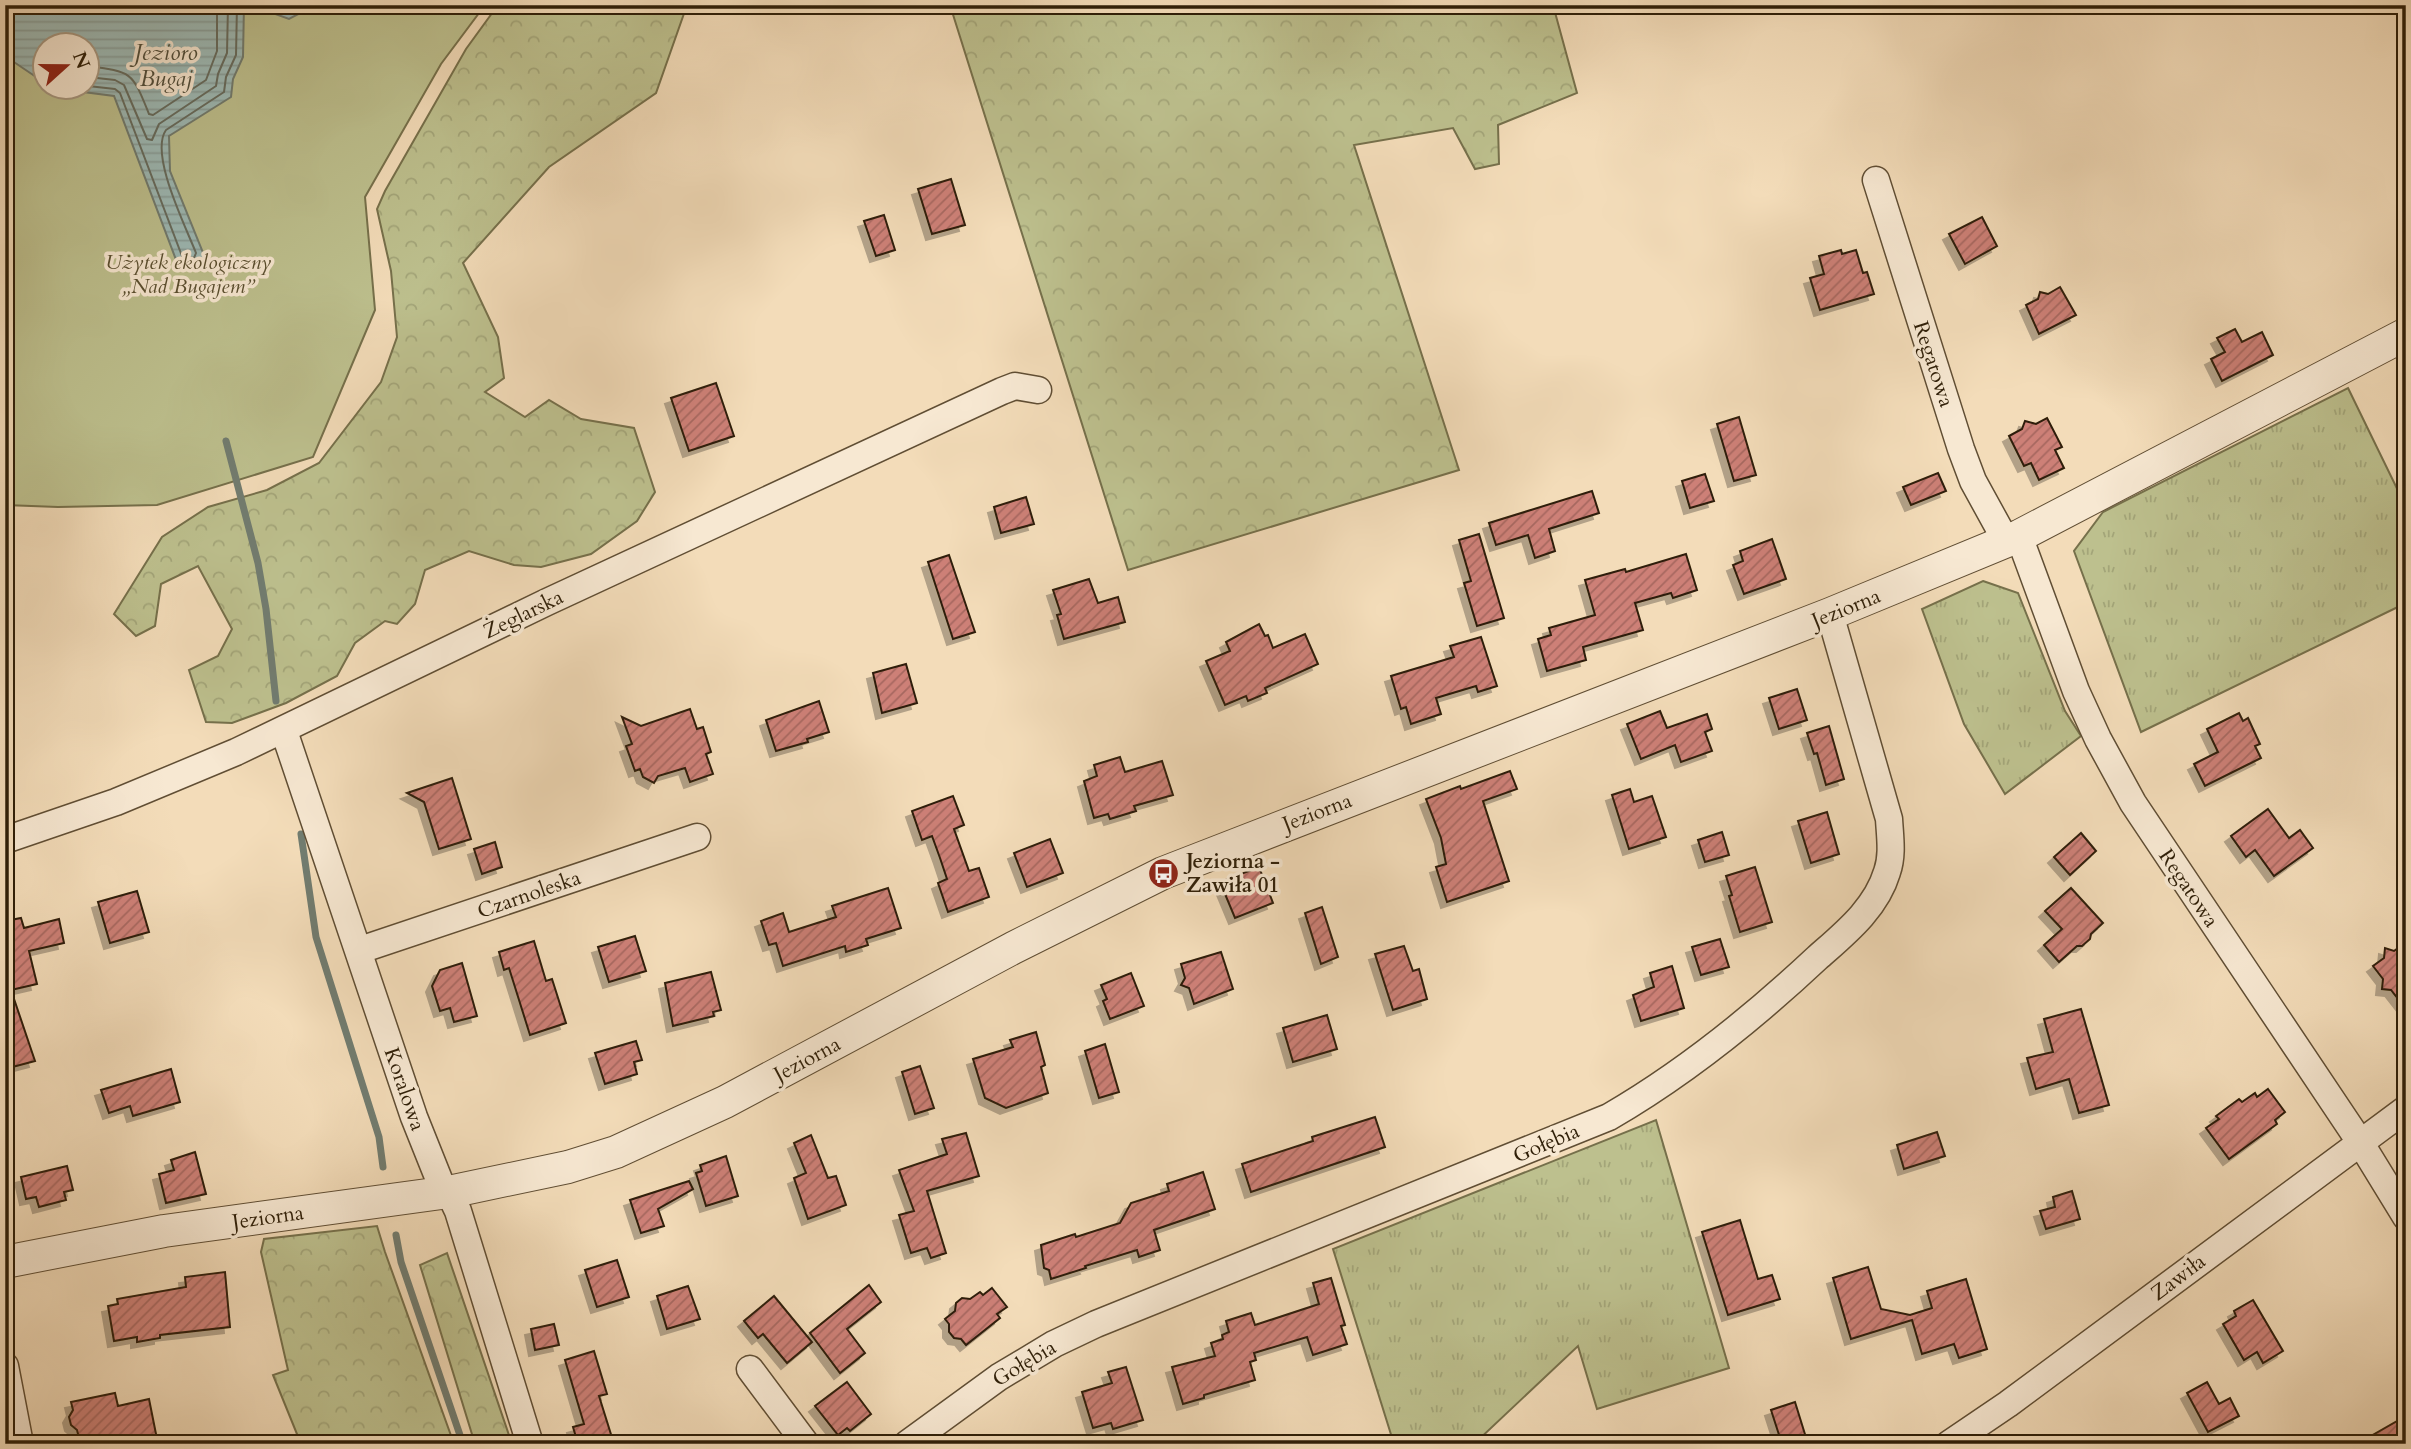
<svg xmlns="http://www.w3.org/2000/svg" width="2411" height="1449" viewBox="0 0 2411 1449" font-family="Cardo,serif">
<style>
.grass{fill:url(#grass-tufts);stroke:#76704b;stroke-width:2}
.forest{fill:url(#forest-crowns);stroke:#76704b;stroke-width:2}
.green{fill:#bdc08e;stroke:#76704b;stroke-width:2;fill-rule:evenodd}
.water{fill:url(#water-rules);stroke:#717c70;stroke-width:2}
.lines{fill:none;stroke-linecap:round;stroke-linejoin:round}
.shore{stroke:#666c5f;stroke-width:2}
.stream{stroke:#717c70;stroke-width:7}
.building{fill:url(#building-hatch);stroke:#2f1f08;stroke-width:2;filter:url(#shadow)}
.minor-casing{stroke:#604e34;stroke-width:29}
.tertiary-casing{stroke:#604e34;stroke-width:34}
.minor{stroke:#f7e8d2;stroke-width:26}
.tertiary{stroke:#f7e8d2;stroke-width:32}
.labels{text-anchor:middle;stroke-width:7;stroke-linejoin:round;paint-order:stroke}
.park-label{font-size:21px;font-style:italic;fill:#5a4f30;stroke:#f7e8d2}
.street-label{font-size:21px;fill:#2f1f08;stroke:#f7e8d2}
.poi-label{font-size:21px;font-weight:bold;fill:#2f1f08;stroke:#f7e8d2;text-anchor:start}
.water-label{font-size:23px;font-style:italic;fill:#504e3c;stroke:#f7e8d2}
</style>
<defs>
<pattern id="grass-tufts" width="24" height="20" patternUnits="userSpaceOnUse" patternTransform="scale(1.75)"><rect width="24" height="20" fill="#bdc08e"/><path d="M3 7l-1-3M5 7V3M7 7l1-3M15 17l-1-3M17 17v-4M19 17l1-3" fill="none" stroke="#a3a579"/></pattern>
<pattern id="forest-crowns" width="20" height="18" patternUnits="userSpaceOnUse" patternTransform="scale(1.75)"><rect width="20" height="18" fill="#bdc08e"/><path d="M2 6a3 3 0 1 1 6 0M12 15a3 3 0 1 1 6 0" fill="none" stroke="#a3a579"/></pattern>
<pattern id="water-rules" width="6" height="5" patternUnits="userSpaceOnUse" patternTransform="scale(1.75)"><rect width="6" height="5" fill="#9dbab6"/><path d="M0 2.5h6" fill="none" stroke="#889f9b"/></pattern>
<pattern id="building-hatch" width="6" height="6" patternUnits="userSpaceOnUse" patternTransform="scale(1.75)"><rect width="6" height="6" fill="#cd8077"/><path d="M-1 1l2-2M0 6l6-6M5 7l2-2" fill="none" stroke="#a76860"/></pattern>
<filter id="shadow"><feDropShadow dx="-6" dy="6" stdDeviation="0" flood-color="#0004"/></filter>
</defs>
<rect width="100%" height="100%" fill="#f3dcb9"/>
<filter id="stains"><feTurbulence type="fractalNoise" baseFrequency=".00286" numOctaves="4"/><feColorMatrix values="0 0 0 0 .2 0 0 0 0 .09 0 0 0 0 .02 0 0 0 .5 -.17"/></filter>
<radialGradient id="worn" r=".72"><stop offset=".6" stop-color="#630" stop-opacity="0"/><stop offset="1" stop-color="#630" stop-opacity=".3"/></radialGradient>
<g class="grass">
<polygon points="2348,388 2406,507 2406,603 2141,732 2074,551 2103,512"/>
<polygon points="1983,581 2018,593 2065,711 2081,736 2005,794 1964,724 1922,609"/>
<polygon points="1656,1120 1729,1368 1597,1409 1578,1346 1474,1444 1394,1444 1333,1249"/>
</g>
<g class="forest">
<polygon points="498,5 687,5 656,93 549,167 463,263 498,337 504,378 485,392 525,417 549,400 581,419 634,428 655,492 637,521 591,554 541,567 514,565 469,551 425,570 415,604 397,624 385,621 355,643 337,676 286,703 232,723 206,722 189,670 218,656 232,629 198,566 161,584 155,626 136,636 114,614 162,537 208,507 267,490 319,463 381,382 397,337 391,271 377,209 385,191 466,49"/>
<polygon points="950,5 1553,5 1577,93 1498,125 1499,164 1475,169 1453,128 1354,145 1459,470 1128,570"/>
<polygon points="377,1226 385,1252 454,1444 301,1444 273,1375 288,1370 261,1252 264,1239"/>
<polygon points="447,1253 512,1444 475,1444 420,1265"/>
</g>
<path class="green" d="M5,5h480l-44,59 -76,133 10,113 -62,147 -156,48 -99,2 -53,-2zM46,46h42v42h-42z"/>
<g class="water">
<polygon points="5,5 244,5 243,57 233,79 231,97 169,136 170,171 208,265 178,265 114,96 52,88 88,88 88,46 46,46 45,83 5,56"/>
<polygon points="262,5 307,5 308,9 289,19 264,10"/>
</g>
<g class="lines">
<g class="shore">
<path d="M88,66c45,6 44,6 61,48l4,1 53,-35 11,-29v-46"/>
<polyline points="88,77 115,80 124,85 147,139 152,140 159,124 216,86 218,74 227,53 228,5"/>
<path d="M88,86l27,3 5,4 62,163 12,2 2,-5c-10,-26 -47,-99 -30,-123l58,-38 2,-15 10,-22 1,-50"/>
</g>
<g class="stream">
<polyline points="226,441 258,563 266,609 276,701"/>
<polyline points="301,834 316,937 379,1137 383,1167"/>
<polyline points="396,1235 401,1262 463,1444"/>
</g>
</g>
<g class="building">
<polygon points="951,179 965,225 932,234 918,189"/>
<polygon points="884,215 895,250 876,256 864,221"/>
<polygon points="1982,217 1997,246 1965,264 1949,234"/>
<polygon points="1841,250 1842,254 1856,250 1863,273 1867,272 1874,294 1820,310 1810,278 1824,274 1819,256"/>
<polygon points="2060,287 2076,315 2039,334 2026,305 2038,299 2040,292 2048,294"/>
<polygon points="2235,329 2242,342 2262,332 2273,355 2222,381 2211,359 2225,352 2217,338"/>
<polygon points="716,383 734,436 689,451 671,398"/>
<polygon points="1739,417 1756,475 1734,481 1717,424"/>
<polygon points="2047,418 2062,447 2055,450 2064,468 2039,480 2031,463 2024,466 2009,436 2022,429 2025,421 2036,424"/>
<polygon points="1938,473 1946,491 1911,505 1903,487"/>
<polygon points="1705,474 1714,501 1690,508 1682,481"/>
<polygon points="1592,491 1599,513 1549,529 1555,551 1535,558 1528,535 1496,545 1489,523"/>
<polygon points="1026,497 1034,524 1001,533 994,507"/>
<polygon points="1479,534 1504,618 1477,626 1464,583 1471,581 1459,540"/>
<polygon points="1772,539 1786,579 1744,594 1733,565 1743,561 1740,551"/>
<polygon points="1686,554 1697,590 1673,598 1671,593 1635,603 1643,630 1583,647 1586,660 1547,671 1538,639 1551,635 1549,628 1595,615 1585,580 1625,569 1626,572"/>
<polygon points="949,555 975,632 953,639 928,562"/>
<polygon points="1089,579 1098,603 1118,597 1125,622 1064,639 1057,615 1061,614 1053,590"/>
<polygon points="1259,624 1265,636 1268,635 1273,648 1305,634 1318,664 1265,688 1267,693 1248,701 1246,696 1225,705 1206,661 1230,651 1226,642"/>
<polygon points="1481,637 1497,686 1478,692 1476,686 1436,698 1441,714 1411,724 1406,707 1401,709 1391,676 1454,657 1450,646"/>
<polygon points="906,664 917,703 882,713 873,673"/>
<polygon points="1797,689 1807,720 1779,729 1769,698"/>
<polygon points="819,701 829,732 807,739 808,742 776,751 766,720"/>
<polygon points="690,709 697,729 703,727 711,752 706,754 713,774 690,782 685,768 658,776 654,783 643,777 640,769 635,771 626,746 632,744 622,717 641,726"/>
<polygon points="1660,711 1667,728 1707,714 1712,729 1705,732 1712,751 1681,762 1675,745 1641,759 1627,724"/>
<polygon points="2239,713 2243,721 2248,718 2260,744 2255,746 2261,758 2205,786 2194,764 2218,752 2207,729"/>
<polygon points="1829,726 1844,779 1826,785 1817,753 1814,754 1807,733"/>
<polygon points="1120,757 1125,772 1162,761 1173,795 1134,806 1136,811 1110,819 1108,814 1094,818 1084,781 1097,776 1094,765"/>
<polygon points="1510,771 1517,789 1483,801 1509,881 1447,902 1436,867 1446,864 1441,838 1426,799 1460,786 1461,789"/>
<polygon points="452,778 471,839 439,849 424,802 407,793"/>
<polygon points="1630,789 1634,802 1652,796 1666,837 1629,849 1612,795"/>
<polygon points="953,796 964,825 954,829 969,871 979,868 989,897 948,912 938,883 947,879 940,858 932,836 922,840 912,811"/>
<polygon points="2268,809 2289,838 2300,830 2313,848 2274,876 2255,850 2246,857 2231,836"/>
<polygon points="1827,812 1839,854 1811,863 1798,821"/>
<polygon points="1722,832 1729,855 1705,862 1698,840"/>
<polygon points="2081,833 2096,851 2070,875 2054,857"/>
<polygon points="1050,839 1063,873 1027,887 1014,853"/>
<polygon points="495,842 502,867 482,874 474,849"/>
<polygon points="1259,867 1273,903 1235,918 1220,882"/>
<polygon points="1755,867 1772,922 1740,932 1729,896 1732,895 1726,876"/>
<polygon points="888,888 901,928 866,939 868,945 846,952 845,946 783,966 776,943 769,945 761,921 783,913 789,932 836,917 832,906"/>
<polygon points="2071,888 2103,923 2091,934 2090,939 2082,946 2077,946 2059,962 2044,945 2062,929 2045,911"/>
<polygon points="137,891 149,932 110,943 98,902"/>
<polygon points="1322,907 1338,957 1321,964 1305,913"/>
<polygon points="21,918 24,928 59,919 64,943 29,951 37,984 11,990 35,1061 5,1069 5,921"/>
<polygon points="635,936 646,971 609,982 598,947"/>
<polygon points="1720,939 1729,967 1701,975 1692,947"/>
<polygon points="534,941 546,981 552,979 566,1023 530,1035 509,968 504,970 499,952"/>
<polygon points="2406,942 2406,1009 2391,990 2382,989 2383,979 2373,966 2384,958 2385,948 2394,951"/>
<polygon points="1404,946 1413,971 1419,969 1427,999 1393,1010 1375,954"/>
<polygon points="1221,952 1233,989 1194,1004 1189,988 1181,985 1185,978 1181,964"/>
<polygon points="462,963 477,1016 454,1022 450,1008 440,1011 432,986 440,970"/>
<polygon points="1672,966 1684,1008 1641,1021 1633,995 1654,987 1650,973"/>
<polygon points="711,972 721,1010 713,1012 714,1016 673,1026 665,983"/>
<polygon points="1131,973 1144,1006 1110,1019 1103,1001 1107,999 1101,985"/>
<polygon points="2081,1009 2109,1105 2079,1113 2069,1079 2036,1089 2027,1058 2053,1052 2044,1019"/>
<polygon points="1327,1015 1337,1049 1293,1062 1283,1028"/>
<polygon points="1036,1032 1045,1065 1041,1067 1048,1093 1006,1108 985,1098 973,1059 1013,1047 1010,1040"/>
<polygon points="636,1041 642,1060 634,1062 637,1074 605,1084 595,1053"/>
<polygon points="1105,1044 1119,1092 1099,1098 1085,1051"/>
<polygon points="920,1066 934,1108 915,1114 902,1072"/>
<polygon points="171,1069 180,1102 133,1116 130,1106 109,1113 101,1090"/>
<polygon points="2268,1089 2285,1112 2275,1120 2277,1124 2229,1159 2206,1128 2219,1119 2216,1116 2239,1099 2242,1102 2255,1093 2257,1097"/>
<polygon points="1375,1117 1385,1147 1251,1192 1242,1164 1313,1141 1312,1137"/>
<polygon points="1937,1132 1945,1156 1904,1169 1897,1145"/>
<polygon points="966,1133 979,1176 927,1191 946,1253 931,1258 927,1248 911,1253 899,1215 914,1211 899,1170 947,1154 942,1139"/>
<polygon points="811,1135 828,1178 836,1176 846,1205 808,1219 794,1178 806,1173 794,1143"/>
<polygon points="195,1152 206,1194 166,1203 159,1174 174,1170 171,1160"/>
<polygon points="726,1156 738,1196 706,1206 696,1173 702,1171 700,1165"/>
<polygon points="67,1166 73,1190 64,1192 66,1200 39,1207 36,1197 26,1199 21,1177"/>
<polygon points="1203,1172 1215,1209 1154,1230 1160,1250 1139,1257 1137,1250 1085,1266 1086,1268 1051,1279 1049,1270 1044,1268 1041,1245 1075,1234 1076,1237 1120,1223 1131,1203 1169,1191 1167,1184"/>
<polygon points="689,1181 693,1189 658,1209 664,1226 641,1233 630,1200"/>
<polygon points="2072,1191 2080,1219 2046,1229 2040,1211 2055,1207 2053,1197"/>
<polygon points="1740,1220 1758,1279 1772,1275 1780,1299 1728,1315 1702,1232"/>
<polygon points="617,1260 629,1297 597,1307 585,1270"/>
<polygon points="1868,1267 1881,1309 1910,1315 1932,1308 1927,1291 1966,1279 1987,1349 1959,1358 1954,1344 1922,1354 1912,1320 1851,1339 1833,1278"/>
<polygon points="225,1272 230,1327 160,1335 160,1338 137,1342 137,1337 114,1341 108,1306 118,1304 117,1299 186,1287 185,1277"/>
<polygon points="1331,1278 1345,1325 1341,1326 1347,1344 1313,1355 1307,1337 1254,1353 1256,1360 1250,1362 1255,1380 1204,1395 1204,1398 1183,1404 1172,1367 1215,1356 1211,1343 1223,1339 1222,1335 1229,1332 1226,1321 1251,1313 1255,1325 1319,1304 1313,1283"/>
<polygon points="869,1285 881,1302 847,1329 865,1353 840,1373 810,1333"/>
<polygon points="688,1286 700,1319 667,1329 657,1296"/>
<polygon points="992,1288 1007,1307 997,1314 1000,1318 966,1345 961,1339 954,1338 949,1332 949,1324 945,1319 955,1311 956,1303 962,1298 970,1299 980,1292 983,1295"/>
<polygon points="774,1296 812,1342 787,1363 763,1334 758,1338 744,1321"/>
<polygon points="2253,1300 2283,1351 2263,1363 2257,1352 2244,1360 2223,1324 2236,1316 2234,1311"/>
<polygon points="554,1324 559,1345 535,1350 531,1329"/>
<polygon points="594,1351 607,1394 599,1396 614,1444 578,1444 573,1427 584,1424 565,1360"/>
<polygon points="1126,1367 1143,1420 1113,1429 1111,1423 1093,1428 1082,1392 1112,1383 1108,1372"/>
<polygon points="847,1382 871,1414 850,1431 847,1428 838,1435 815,1406"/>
<polygon points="2207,1382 2219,1404 2230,1398 2239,1416 2208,1432 2187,1393"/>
<polygon points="115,1393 118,1406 149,1399 158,1444 84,1444 83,1438 79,1438 77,1430 71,1425 69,1417 73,1410 71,1402"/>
<polygon points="1795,1402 1808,1444 1782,1444 1771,1410"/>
<polygon points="2406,1416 2406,1444 2357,1444"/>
</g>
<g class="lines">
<defs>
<g id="minor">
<polyline points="1876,180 1961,449 1973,481 2006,541"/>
<polyline points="2019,536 2076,691 2098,739 2133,803 2360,1142 2406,1217"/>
<polyline points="284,731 414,1117 440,1182 449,1192 458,1211 530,1444"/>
<polyline points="5,840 116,802 236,752 547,602 1002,391 1015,386 1038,390"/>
<polyline points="360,950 697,837"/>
<polyline points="5,1366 20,1444"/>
<polyline points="750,1369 806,1444"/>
<path d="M907,1444l92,-67 55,-33 42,-20 513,-207c76,-44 144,-99 208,-159 27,-24 59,-49 70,-86 6,-17 3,-35 2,-53l-59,-205"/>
<polyline points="1949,1444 2008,1404 2406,1109"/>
</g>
<polyline id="tertiary" points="5,1262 164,1231 449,1192 568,1167 616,1152 725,1102 1013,948 1163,873 1830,614 2019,536 2406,334"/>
</defs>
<use href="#minor" class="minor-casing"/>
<use href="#tertiary" class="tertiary-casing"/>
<use href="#minor" class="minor"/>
<use href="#tertiary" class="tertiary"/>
</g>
<defs>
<symbol id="bus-disc" viewBox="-11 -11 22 22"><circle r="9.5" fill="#8f2418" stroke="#f7e8d2"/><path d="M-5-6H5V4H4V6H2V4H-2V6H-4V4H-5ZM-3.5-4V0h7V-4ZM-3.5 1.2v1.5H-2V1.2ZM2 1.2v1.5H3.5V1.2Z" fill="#fff"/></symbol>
</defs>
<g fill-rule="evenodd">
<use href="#bus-disc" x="1146" y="856" width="35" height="35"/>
</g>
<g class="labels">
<g class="park-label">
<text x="188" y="269">Użytek ekologiczny<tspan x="188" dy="24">„Nad Bugajem”</tspan></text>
</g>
<g class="street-label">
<text transform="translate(1934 364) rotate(72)" y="7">Regatowa</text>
<text transform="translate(1846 608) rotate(-22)" y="7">Jeziorna</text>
<text transform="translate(523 614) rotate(-26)" y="7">Żeglarska</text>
<text transform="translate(1317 812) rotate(-21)" y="7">Jeziorna</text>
<text transform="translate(2189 888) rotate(56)" y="7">Regatowa</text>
<text transform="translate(529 894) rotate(-19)" y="7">Czarnoleska</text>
<text transform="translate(807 1059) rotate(-28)" y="7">Jeziorna</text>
<text transform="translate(405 1089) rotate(71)" y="7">Koralowa</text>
<text transform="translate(1546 1143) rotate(-23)" y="7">Gołębia</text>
<text transform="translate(268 1217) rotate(-8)" y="7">Jeziorna</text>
<text transform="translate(2178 1277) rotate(-37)" y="7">Zawiła</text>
<text transform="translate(1024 1363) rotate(-31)" y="7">Gołębia</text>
</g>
<g class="poi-label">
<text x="1186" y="868">Jeziorna -<tspan x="1186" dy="24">Zawiła 01</tspan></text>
</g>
<g class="water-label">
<text x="166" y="60">Jezioro<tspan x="166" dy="26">Bugaj</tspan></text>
</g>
</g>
<rect width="2411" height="1449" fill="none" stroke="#f3dcb9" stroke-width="28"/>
<rect x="7" y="7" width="2397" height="1435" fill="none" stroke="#2f1f08" stroke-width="3.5"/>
<rect x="14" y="14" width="2383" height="1421" fill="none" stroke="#2f1f08" stroke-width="2"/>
<g transform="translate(66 66) rotate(69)"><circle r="33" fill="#f7e8d2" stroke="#a79881" stroke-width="2"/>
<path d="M0-5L12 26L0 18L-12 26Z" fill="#8f2418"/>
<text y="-10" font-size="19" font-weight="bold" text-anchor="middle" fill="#2f1f08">N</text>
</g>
<rect width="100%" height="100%" filter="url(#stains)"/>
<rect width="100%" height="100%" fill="url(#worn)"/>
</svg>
